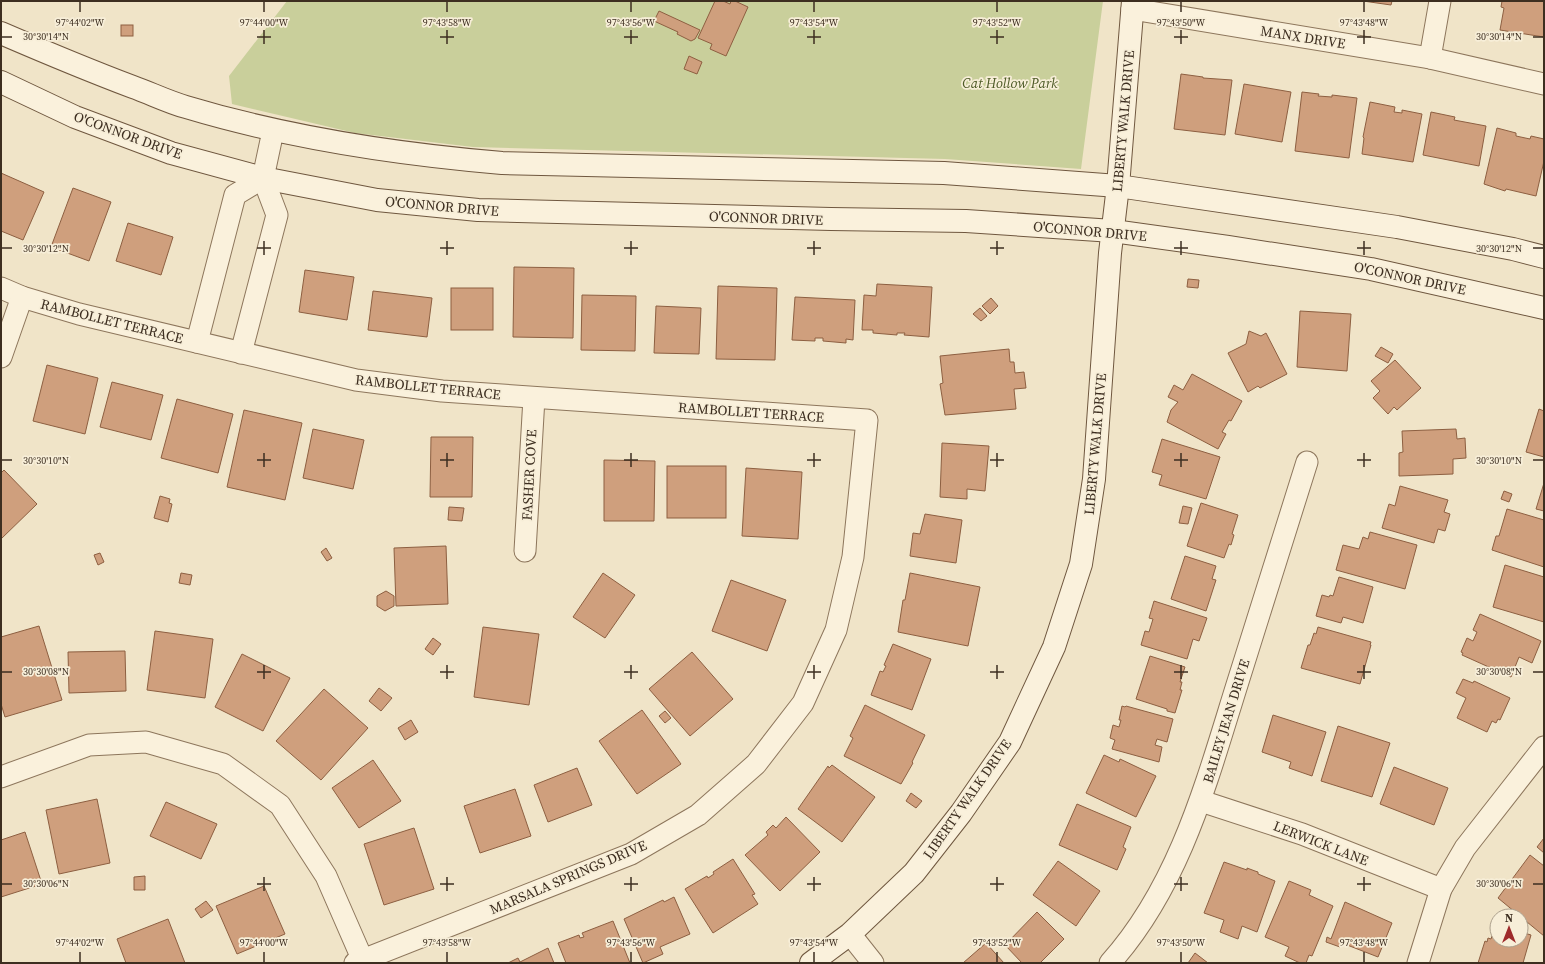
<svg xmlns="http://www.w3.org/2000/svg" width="1545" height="964" viewBox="0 0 1545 964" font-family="'Source Serif 4',serif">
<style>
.green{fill:#c9cf9b}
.building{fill:#cf9f7d;stroke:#8d5f41}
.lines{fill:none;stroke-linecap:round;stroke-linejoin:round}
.street-casing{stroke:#8d765c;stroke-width:23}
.secondary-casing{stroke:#6f573f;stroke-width:24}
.street{stroke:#faf1dc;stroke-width:21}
.secondary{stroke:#faf1dc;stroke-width:22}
.ticks{fill:none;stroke:#3d2e20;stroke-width:1.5}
.labels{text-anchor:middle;stroke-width:3.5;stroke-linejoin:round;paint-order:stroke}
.street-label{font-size:14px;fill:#3d2e20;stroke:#f7eed8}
.park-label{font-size:14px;font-style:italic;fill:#4d5a26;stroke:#f7eed8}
.ticks-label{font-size:10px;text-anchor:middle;fill:#3d2e20;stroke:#f7eed8;stroke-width:3.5;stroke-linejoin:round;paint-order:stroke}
</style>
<rect width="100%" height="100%" fill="#f0e4c8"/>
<polygon class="green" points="287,1 1103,1 1081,169 945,159 473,147 355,133 232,104 229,76"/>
<g class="building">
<polygon points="715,1 723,1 730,4 731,1 735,1 748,7 726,56 710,49 712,44 698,38"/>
<polygon points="1363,1 1392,1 1391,5"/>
<polygon points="1502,1 1544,1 1544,37 1500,30 1504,8 1501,7"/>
<polygon points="659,11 700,30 695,39 691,41 677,34 678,32 654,21"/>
<rect x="121" y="25" width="12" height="11"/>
<polygon points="689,56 702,62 697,74 684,69"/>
<polygon points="1181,74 1203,77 1203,78 1232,80 1225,135 1174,129"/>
<polygon points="1244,84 1291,92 1282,142 1235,134"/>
<polygon points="1302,92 1319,94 1318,96 1332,97 1332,95 1357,98 1349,158 1295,151"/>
<polygon points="1370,102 1395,107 1394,112 1402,113 1402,110 1422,114 1413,162 1362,154 1364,138 1363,137"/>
<polygon points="1431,112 1455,117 1454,120 1486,126 1479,166 1423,155"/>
<polygon points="1497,128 1516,133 1516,136 1530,139 1531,136 1544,139 1544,161 1536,196 1506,189 1505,191 1484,184"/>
<polygon points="1,173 44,192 23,240 1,231"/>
<polygon points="73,188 111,202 89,261 51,247"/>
<polygon points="128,223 173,237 161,275 116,261"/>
<polygon points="514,267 574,268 573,338 513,337"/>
<polygon points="305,270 354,277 347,320 299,312"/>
<polygon points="1188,279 1199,280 1198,288 1187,287"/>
<polygon points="877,284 932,287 929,337 904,335 905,333 897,333 897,335 873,333 873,330 862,330 864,295 876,296"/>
<polygon points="718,286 777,288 775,360 716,359"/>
<rect x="451" y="288" width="42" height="42"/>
<polygon points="373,291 432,298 427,337 368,330"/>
<polygon points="582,295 636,296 635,351 581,350"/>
<polygon points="795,297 855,300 853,340 846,339 846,343 823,341 823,338 815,338 815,341 792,340"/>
<polygon points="991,298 998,306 990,314 982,306"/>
<polygon points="656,306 701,308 699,354 654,353"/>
<polygon points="980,308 987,316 981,321 973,314"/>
<polygon points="1300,311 1351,314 1347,371 1297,367"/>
<polygon points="1249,331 1261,336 1266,333 1287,374 1260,388 1258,386 1248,392 1228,353 1246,344"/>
<polygon points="1381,347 1393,354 1388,363 1375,356"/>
<polygon points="1009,349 1010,362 1014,362 1015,373 1024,372 1026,388 1014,389 1016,409 945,415 940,384 943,383 940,356"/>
<polygon points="1395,360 1421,388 1397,410 1394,407 1388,414 1373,398 1380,391 1371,381"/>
<polygon points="47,365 98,378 85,434 33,421"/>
<polygon points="1192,374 1242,401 1231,421 1229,420 1222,432 1226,434 1218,449 1167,422 1171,410 1178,402 1168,397 1174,385 1183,390"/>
<polygon points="112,382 163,395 151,440 100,427"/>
<polygon points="177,399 233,414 218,473 161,458"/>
<polygon points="1539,409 1544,411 1544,457 1526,452"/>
<polygon points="244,410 302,423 285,500 227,487"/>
<polygon points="313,429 364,440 353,489 303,478"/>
<polygon points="1456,429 1457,439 1465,438 1466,458 1453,459 1453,474 1399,476 1399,453 1403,452 1402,431"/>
<polygon points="431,437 473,437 472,497 430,497"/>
<polygon points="1162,439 1220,457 1206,499 1159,485 1162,475 1152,472"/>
<polygon points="942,443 989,446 985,491 967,489 967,499 940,497"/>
<polygon points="604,460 655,461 654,521 604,521"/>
<rect x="667" y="466" width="59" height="52"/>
<polygon points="746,468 802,472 798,539 742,536"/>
<polygon points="4,470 37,504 1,539 1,473"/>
<polygon points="1544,483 1544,511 1536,509"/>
<polygon points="1400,486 1448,500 1444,512 1450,514 1445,531 1438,529 1434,543 1382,528 1389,504 1395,506"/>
<polygon points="1504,491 1512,494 1509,502 1501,499"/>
<polygon points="160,496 170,499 169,503 172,504 168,522 154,518"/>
<polygon points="1201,503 1238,515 1232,534 1234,535 1231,545 1229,544 1224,558 1187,546"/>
<polygon points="1183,506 1192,508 1188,524 1179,523"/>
<polygon points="449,507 464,508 462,521 448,520"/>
<polygon points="1507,509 1544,520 1544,567 1492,550 1496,536 1499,536"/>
<polygon points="925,514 962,520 956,563 910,556 913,533 920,534"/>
<polygon points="1370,532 1417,545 1405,589 1336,570 1343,545 1359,549 1363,537 1368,539"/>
<polygon points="446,546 448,604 396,606 394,548"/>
<polygon points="326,548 332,558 327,561 321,552"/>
<polygon points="100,553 104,562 98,565 94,555"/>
<polygon points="1185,556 1216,566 1212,579 1216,580 1206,611 1171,599"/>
<polygon points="1505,565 1544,577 1544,622 1493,607"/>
<polygon points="181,573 192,575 190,585 179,583"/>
<polygon points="603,573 635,595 605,638 573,617"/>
<polygon points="910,573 980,587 968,646 898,632 903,600 905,600"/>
<polygon points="1339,577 1373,587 1363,623 1343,617 1341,623 1316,616 1322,595 1329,597 1330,595 1333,596"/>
<polygon points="731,580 786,600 767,651 712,631"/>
<polygon points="386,591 394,596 394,606 385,611 377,606 377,596"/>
<polygon points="1154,601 1207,618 1199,641 1193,639 1187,659 1141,645 1145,631 1149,632 1153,619 1149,618"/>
<polygon points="1480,614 1541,641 1532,663 1519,657 1511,677 1462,655 1463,653 1461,652 1467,638 1473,641 1477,632 1473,630"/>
<polygon points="39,626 62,700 5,717 1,704 1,637"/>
<polygon points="483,627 539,634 529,705 474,697"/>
<polygon points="1318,627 1371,642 1370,645 1371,645 1360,684 1301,668 1308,645 1310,645 1314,633 1316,634"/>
<polygon points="155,631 213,639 205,698 147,690"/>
<polygon points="433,638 441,644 433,655 425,649"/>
<polygon points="893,644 931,659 912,710 871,695 880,671 883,672 886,666 884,665"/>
<polygon points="125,651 126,691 69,693 68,652"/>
<polygon points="692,652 733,699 690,736 649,689"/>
<polygon points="242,654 290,678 263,731 215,707"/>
<polygon points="1150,656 1185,667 1180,682 1182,682 1180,690 1182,690 1175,713 1167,711 1167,709 1136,699"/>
<polygon points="1463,679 1473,683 1474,681 1510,698 1500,720 1498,719 1496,723 1492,721 1487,732 1457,718 1466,698 1456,693"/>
<polygon points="379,688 392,698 381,711 369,701"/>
<polygon points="324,689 368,728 321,780 276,741"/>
<polygon points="865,705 925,735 912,762 913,763 901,784 844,756 853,738 850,736"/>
<polygon points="1122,706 1125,707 1126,706 1173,719 1167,742 1157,739 1155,745 1162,747 1159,762 1112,749 1115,740 1110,738 1113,725 1119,727 1121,720 1119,720"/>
<polygon points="642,710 681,764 637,794 599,741"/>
<polygon points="665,711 671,718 665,723 659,716"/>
<polygon points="1273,715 1326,732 1312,776 1289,768 1291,762 1262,752"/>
<polygon points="411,720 418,732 405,740 398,728"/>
<polygon points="1338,726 1390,743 1372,797 1321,781"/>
<polygon points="1104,755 1119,762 1120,759 1156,776 1136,817 1086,793"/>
<polygon points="373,760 401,801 359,828 332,788"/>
<polygon points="832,765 875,797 842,842 798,809 828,766 829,768"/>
<polygon points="1394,767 1448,788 1434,825 1380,804"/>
<polygon points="577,768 592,805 548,822 534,785"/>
<polygon points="515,789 531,836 480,853 464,806"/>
<polygon points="911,793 922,801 916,808 906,801"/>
<polygon points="97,799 110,863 59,874 46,810"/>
<polygon points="166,802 217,824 201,859 150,836"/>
<polygon points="1077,804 1131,827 1123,847 1126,849 1117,870 1059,845"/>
<polygon points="786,817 820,852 780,891 745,855 768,835 766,832 773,825 776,828"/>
<polygon points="414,828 434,889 384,905 364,844"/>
<polygon points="25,832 42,884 1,897 1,840"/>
<polygon points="1544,838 1544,853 1537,847"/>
<polygon points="1530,855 1544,866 1544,936 1498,898"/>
<polygon points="733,859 755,894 752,895 758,904 713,933 685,889 707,876 708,878 714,874 713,872"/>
<polygon points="1058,861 1100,891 1076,926 1033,895"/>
<polygon points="1224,862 1247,870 1247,868 1255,871 1258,872 1258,874 1275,881 1257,932 1242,926 1238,939 1220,932 1224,920 1204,913"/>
<polygon points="145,876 145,890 134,890 134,877"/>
<polygon points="1289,881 1311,890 1309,895 1333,906 1312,956 1309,955 1306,963 1300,963 1285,956 1289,947 1265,937"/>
<polygon points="264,886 285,934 237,954 216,906"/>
<polygon points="674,897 690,934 660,947 663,954 643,963 624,919 663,900 664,902"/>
<polygon points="206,901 213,910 201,918 195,909"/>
<polygon points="1345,902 1392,923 1378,957 1342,943 1340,947 1326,942 1327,937 1331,939"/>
<polygon points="1037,912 1064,939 1040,963 1022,963 1005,945"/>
<polygon points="168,919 185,963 126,963 117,939"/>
<polygon points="613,921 630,963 566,963 558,943 579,935 580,938 584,937 582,933"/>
<polygon points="1496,924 1497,940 1521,940 1521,932 1531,935 1523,963 1478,963 1485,941 1487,942 1488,938 1491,939"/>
<polygon points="986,943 1004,963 963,963"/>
<polygon points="548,948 554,963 508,963 518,958 520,962"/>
<polygon points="1195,953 1208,963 1188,963"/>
</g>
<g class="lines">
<defs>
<g id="street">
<polyline points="1132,9 1430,58 1544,84"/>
<polyline points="1430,58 1440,1"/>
<polyline points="263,178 273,131"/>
<polyline points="1,288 22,297 79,314 356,380 442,391 867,420 853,557 836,630 803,703 756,764 698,815 631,854 355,963"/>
<polyline points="197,342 235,195 263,178"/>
<polyline points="241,353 277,215 263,178"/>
<polyline points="1,357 22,297"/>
<polyline points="525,551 534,398"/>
<polyline points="1,777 89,745 146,742 223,764 280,805 326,876 364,963"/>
<polyline points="1201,801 1302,834 1441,889"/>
<polyline points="850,934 873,963"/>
<path d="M1110,963c69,-77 96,-179 126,-275 24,-75 47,-151 71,-226"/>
<polyline points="1418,963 1441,889 1465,848 1544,747"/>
</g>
<g id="secondary">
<path d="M1,33c44,19 87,37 132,54 17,6 35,15 53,20 103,31 209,47 316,56l442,10 174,13 279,41 116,22 31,8"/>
<polyline points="1,82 75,117 171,153 263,178 377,200 478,210 831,219 966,221 1113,231 1228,247 1371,269 1544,308"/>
<polyline points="811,963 850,934 914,873 961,813 1010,742 1054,647 1081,564 1094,479 1110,253 1118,186 1133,1"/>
</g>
</defs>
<use href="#street" class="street-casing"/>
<use href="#secondary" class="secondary-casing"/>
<use href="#street" class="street"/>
<use href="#secondary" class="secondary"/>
</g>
<path class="ticks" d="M80,2v10M264,2v10M447,2v10M631,2v10M814,2v10M997,2v10M1181,2v10M1364,2v10M264,30v14M447,30v14M631,30v14M814,30v14M997,30v14M1181,30v14M1364,30v14M2,37h10M257,37h14M440,37h14M624,37h14M807,37h14M990,37h14M1174,37h14M1357,37h14M1533,37h10M264,241v14M447,241v14M631,241v14M814,241v14M997,241v14M1181,241v14M1364,241v14M2,248h10M257,248h14M440,248h14M624,248h14M807,248h14M990,248h14M1174,248h14M1357,248h14M1533,248h10M264,453v14M447,453v14M631,453v14M814,453v14M997,453v14M1181,453v14M1364,453v14M2,460h10M257,460h14M440,460h14M624,460h14M807,460h14M990,460h14M1174,460h14M1357,460h14M1533,460h10M264,665v14M447,665v14M631,665v14M814,665v14M997,665v14M1181,665v14M1364,665v14M2,672h10M257,672h14M440,672h14M624,672h14M807,672h14M990,672h14M1174,672h14M1357,672h14M1533,672h10M264,877v14M447,877v14M631,877v14M814,877v14M997,877v14M1181,877v14M1364,877v14M2,884h10M257,884h14M440,884h14M624,884h14M807,884h14M990,884h14M1174,884h14M1357,884h14M1533,884h10M80,952v10M264,952v10M447,952v10M631,952v10M814,952v10M997,952v10M1181,952v10M1364,952v10"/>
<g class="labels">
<g class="street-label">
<text transform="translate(1303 37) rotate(9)" y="5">MANX DRIVE</text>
<text transform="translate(1123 121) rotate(-85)" y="5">LIBERTY WALK DRIVE</text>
<text transform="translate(128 135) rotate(20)" y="5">O'CONNOR DRIVE</text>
<text transform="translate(442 206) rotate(5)" y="5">O'CONNOR DRIVE</text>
<text transform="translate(766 218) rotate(2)" y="5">O'CONNOR DRIVE</text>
<text transform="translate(1090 231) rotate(5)" y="5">O'CONNOR DRIVE</text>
<text transform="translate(1410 278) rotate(12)" y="5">O'CONNOR DRIVE</text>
<text transform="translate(112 321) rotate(14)" y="5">RAMBOLLET TERRACE</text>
<text transform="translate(428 387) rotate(6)" y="5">RAMBOLLET TERRACE</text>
<text transform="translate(751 412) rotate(4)" y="5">RAMBOLLET TERRACE</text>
<text transform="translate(1095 444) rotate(-85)" y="5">LIBERTY WALK DRIVE</text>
<text transform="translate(529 475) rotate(-87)" y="5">FASHER COVE</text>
<text transform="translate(1226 721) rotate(-73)" y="5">BAILEY JEAN DRIVE</text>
<text transform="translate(967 799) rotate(-55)" y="5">LIBERTY WALK DRIVE</text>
<text transform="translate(1321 843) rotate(21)" y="5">LERWICK LANE</text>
<text transform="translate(568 877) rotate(-23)" y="5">MARSALA SPRINGS DRIVE</text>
</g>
<g class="park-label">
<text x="1010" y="88">Cat Hollow Park</text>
</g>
</g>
<g class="ticks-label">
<text x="80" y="26">97°44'02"W</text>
<text x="264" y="26">97°44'00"W</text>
<text x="447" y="26">97°43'58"W</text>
<text x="631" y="26">97°43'56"W</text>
<text x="814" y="26">97°43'54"W</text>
<text x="997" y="26">97°43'52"W</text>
<text x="1181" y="26">97°43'50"W</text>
<text x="1364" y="26">97°43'48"W</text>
<text x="46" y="40">30°30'14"N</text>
<text x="1499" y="40">30°30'14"N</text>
<text x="46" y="252">30°30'12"N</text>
<text x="1499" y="252">30°30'12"N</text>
<text x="46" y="464">30°30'10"N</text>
<text x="1499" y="464">30°30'10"N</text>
<text x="46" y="675">30°30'08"N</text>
<text x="1499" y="675">30°30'08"N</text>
<text x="46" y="887">30°30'06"N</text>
<text x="1499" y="887">30°30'06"N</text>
<text x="80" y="946">97°44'02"W</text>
<text x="264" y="946">97°44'00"W</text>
<text x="447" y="946">97°43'58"W</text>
<text x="631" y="946">97°43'56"W</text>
<text x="814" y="946">97°43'54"W</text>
<text x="997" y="946">97°43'52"W</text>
<text x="1181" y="946">97°43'50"W</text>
<text x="1364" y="946">97°43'48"W</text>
</g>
<rect width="1545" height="964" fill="none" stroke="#3d2e20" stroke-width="4"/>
<g transform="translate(1509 928)"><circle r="19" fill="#f7eed8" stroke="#ada18e"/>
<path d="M0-3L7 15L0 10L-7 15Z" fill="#9e2a2b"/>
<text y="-6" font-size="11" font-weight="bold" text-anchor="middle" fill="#3d2e20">N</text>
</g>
</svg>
